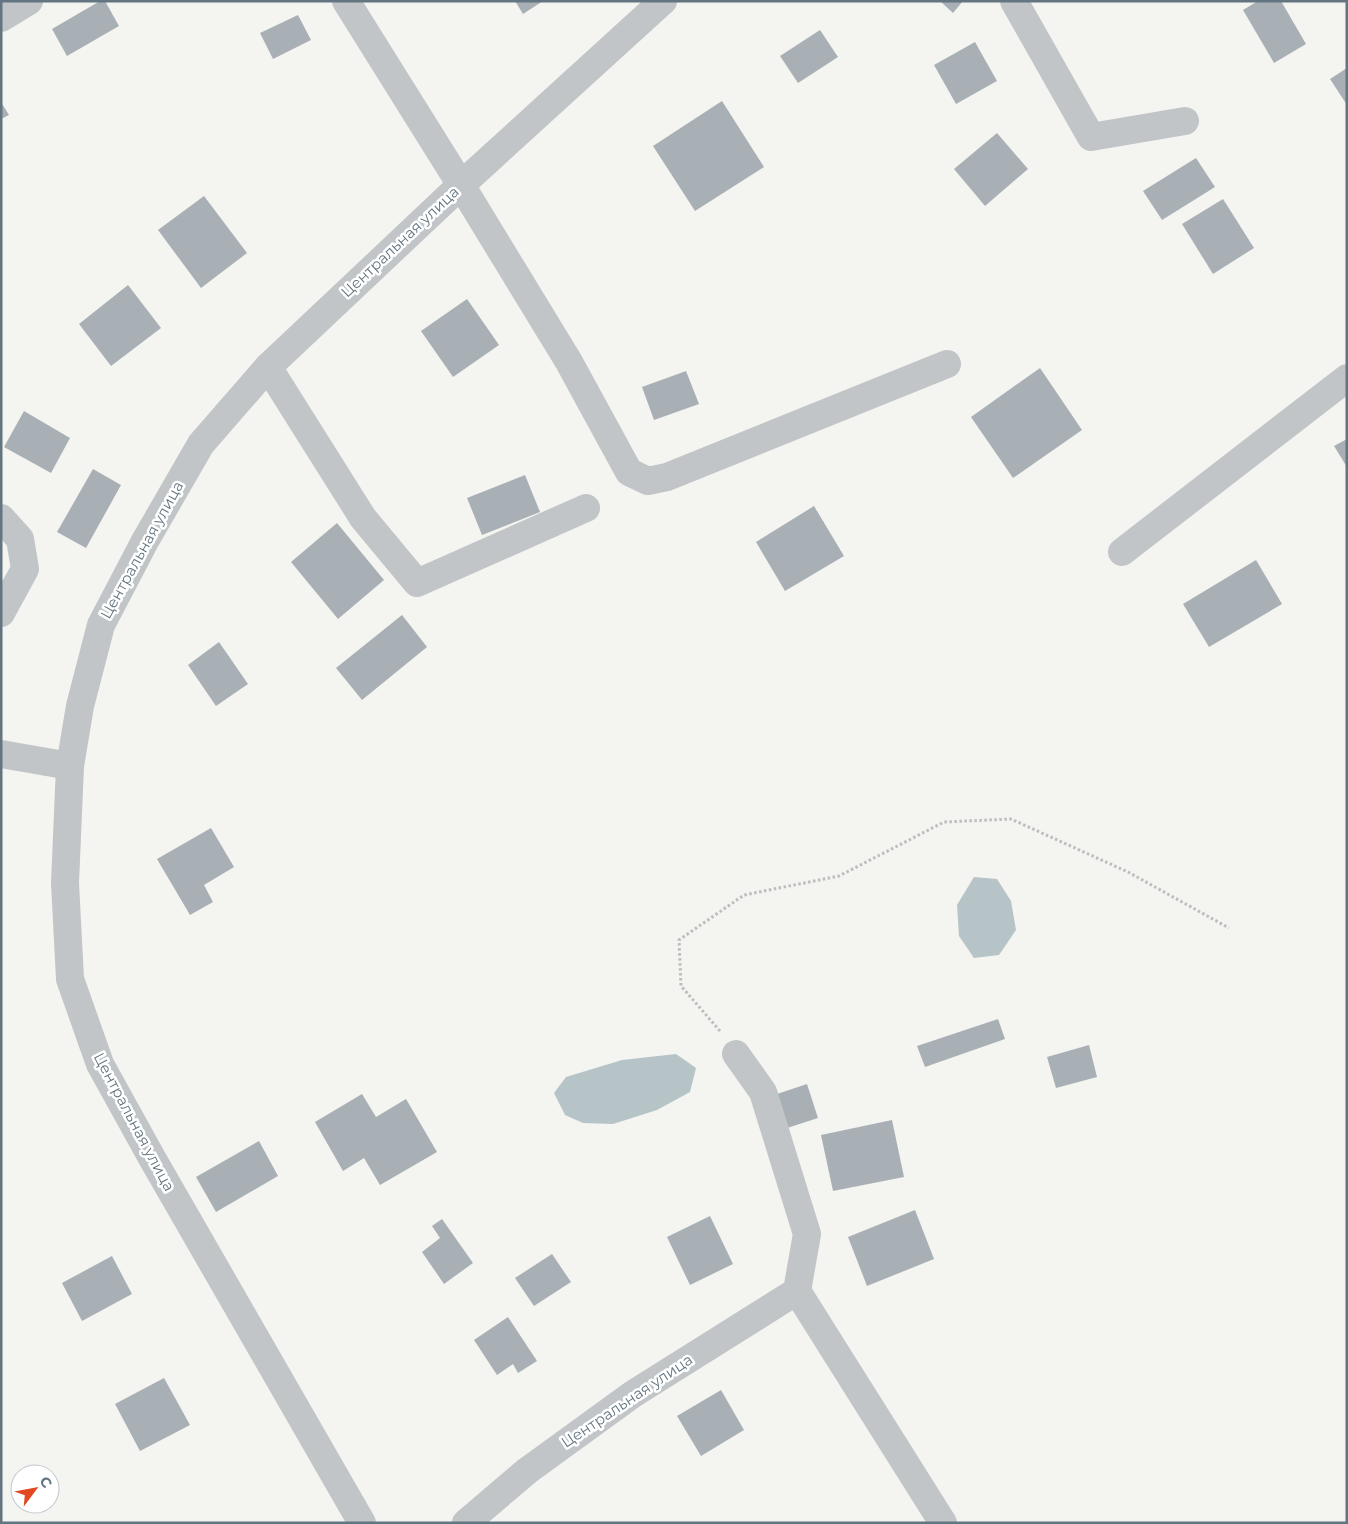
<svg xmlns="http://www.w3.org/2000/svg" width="1348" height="1524" viewBox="0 0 1348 1524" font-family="Montserrat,sans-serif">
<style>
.water{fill:#b7c4c7}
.building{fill:#a9b0b5}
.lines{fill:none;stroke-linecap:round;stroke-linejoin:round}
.path{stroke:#bbbdbf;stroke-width:3;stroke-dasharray:2.5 2.5;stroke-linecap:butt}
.minor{stroke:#c1c5c8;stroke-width:28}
.labels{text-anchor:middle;stroke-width:5;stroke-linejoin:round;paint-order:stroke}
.street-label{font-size:15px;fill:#637581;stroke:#fff}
</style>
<rect width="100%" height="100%" fill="#f4f4f0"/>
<g class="water">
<polygon points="974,877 997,879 1011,901 1016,930 999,955 974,958 959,936 957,905"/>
<polygon points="676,1054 696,1068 690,1092 657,1110 613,1124 583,1123 565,1115 554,1093 566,1077 622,1060"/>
</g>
<g class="building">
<polygon points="100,1 105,1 119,26 67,56 52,29"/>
<polygon points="515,1 543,1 523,14"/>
<polygon points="940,1 963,1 953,13"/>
<polygon points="1258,1 1281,1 1306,44 1274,63 1243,10"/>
<polygon points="298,15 311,40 273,59 260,33"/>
<polygon points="820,30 838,57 798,83 780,56"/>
<polygon points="975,42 997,81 956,104 934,65"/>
<polygon points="1347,68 1347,105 1330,79"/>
<polygon points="722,101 764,167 695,211 653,146"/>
<polygon points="1,102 9,115 1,119"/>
<polygon points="997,133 1028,169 985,206 954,169"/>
<polygon points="1196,158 1215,187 1162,220 1143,191"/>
<polygon points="204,196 247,253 201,288 158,230"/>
<polygon points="1223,199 1254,248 1213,274 1182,224"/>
<polygon points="128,285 161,328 111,366 79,324"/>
<polygon points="467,299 499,345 453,377 421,331"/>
<polygon points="1040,368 1082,430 1013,478 971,417"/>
<polygon points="686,371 699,404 654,420 642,387"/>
<polygon points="24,411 70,438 51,473 4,447"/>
<polygon points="1347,439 1347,467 1334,446"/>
<polygon points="93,469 121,485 86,548 57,532"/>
<polygon points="525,475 540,512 482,535 467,498"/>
<polygon points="814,506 844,556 785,591 756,542"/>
<polygon points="337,523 384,580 338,619 291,562"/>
<polygon points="1256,560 1282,604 1209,647 1183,604"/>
<polygon points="402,615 427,647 362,700 336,668"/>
<polygon points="219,642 248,684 216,706 188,665"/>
<polygon points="211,828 234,867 204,885 213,902 190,915 157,859"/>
<polygon points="998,1019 1005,1039 925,1067 917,1046"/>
<polygon points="1089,1045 1097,1077 1056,1088 1047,1057"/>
<polygon points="807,1084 818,1118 784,1129 774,1095"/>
<polygon points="362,1094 376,1117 406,1099 437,1152 380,1185 364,1158 343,1171 315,1122"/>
<polygon points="892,1120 904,1177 833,1191 821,1135"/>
<polygon points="259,1141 278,1176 216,1212 196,1177"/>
<polygon points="915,1210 934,1259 867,1286 848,1237"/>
<polygon points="710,1216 733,1264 690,1285 667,1237"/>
<polygon points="442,1219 473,1263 444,1284 422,1252 440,1238 432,1226"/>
<polygon points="552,1254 571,1282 534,1306 515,1278"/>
<polygon points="112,1256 132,1294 82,1321 62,1283"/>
<polygon points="508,1317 537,1361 518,1373 513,1364 497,1375 474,1340"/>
<polygon points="164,1378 190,1425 140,1451 115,1404"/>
<polygon points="721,1390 744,1430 701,1456 677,1416"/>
</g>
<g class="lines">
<polyline class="path" points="720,1031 681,986 679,940 744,895 839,876 944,822 1011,819 1128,872 1229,928"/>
<g class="minor">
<polyline points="346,1 461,185 569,362 629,472 648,481 667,477 947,364"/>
<polyline points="1014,1 1091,137 1185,121"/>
<polyline points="1,18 29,1"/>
<polyline points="268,367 363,518 417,583 586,508"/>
<polyline points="1,518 20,539 25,569 1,613"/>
<polyline points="1122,552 1347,378"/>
<polyline points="1,754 70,766"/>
<polyline points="736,1054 763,1092 807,1234 797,1291 943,1523"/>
<polyline points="362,1523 152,1158 100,1064 70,979 65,883 70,766 80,706 101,625 145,541 201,444 268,367 461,185 663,1"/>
<polyline points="466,1523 527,1471 633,1394 797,1291"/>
</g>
</g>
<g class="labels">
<g class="street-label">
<text transform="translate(400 242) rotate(-43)" y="5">Центральная улица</text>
<text transform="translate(142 550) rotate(-61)" y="5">Центральная улица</text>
<text transform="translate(134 1122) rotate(62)" y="5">Центральная улица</text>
<text transform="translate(627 1401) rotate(-34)" y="5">Центральная улица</text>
</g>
</g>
<rect width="1348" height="1524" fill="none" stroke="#637581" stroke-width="5"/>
<g transform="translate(35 1489) rotate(58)"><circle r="24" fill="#ffffff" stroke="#c1c8cd"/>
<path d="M0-4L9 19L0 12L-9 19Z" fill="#e14823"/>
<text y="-8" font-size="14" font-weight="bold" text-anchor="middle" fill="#637581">С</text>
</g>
</svg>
